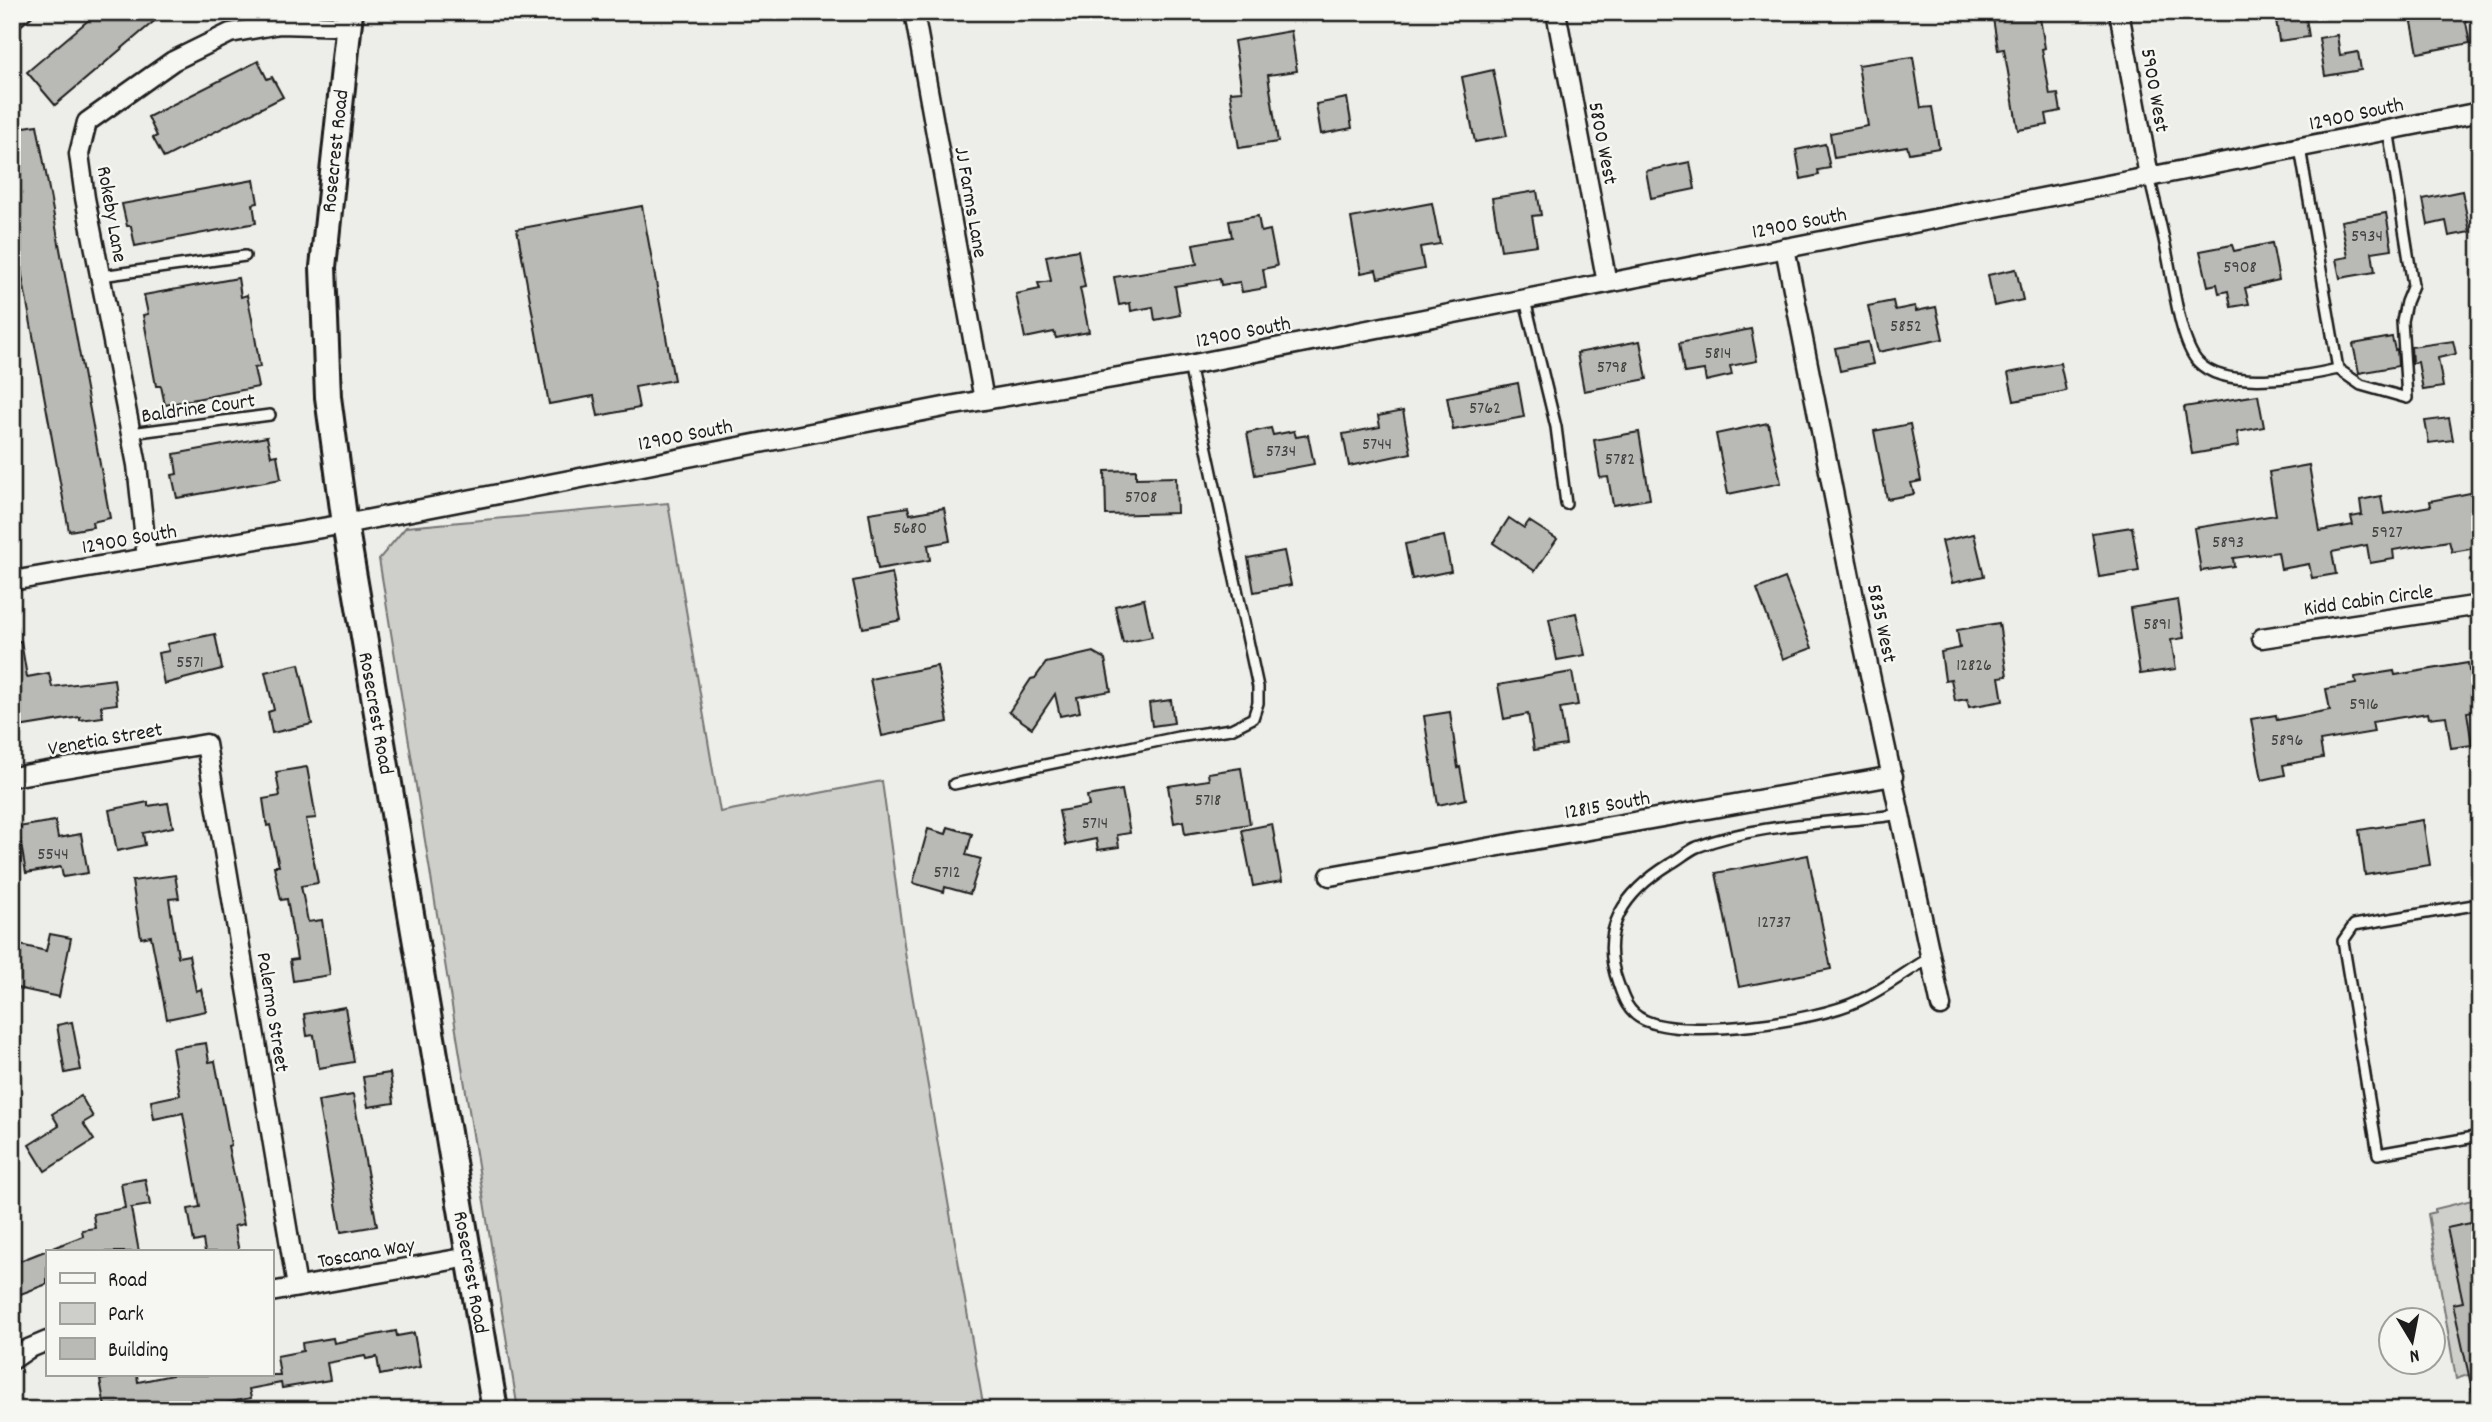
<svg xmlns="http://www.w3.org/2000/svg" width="2492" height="1422" viewBox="0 0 2492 1422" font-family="Dekko,sans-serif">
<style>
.green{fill:#cececb;stroke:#757574;stroke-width:2}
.building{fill:#b9b9b6;stroke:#1c1c1c;stroke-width:2}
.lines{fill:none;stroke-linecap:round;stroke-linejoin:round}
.service-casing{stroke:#1c1c1c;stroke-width:14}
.minor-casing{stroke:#1c1c1c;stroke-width:23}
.secondary-casing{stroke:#1c1c1c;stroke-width:30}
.service{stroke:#f6f6f2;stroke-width:9}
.minor{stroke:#f6f6f2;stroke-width:18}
.secondary{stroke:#f6f6f2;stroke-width:24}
.labels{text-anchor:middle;stroke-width:5;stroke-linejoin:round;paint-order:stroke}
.number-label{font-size:18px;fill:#434342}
.street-label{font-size:21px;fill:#1c1c1c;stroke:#f6f6f2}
</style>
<rect width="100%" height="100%" fill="#edede9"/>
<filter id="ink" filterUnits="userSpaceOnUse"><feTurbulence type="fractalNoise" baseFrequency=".0143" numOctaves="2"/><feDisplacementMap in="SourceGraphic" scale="14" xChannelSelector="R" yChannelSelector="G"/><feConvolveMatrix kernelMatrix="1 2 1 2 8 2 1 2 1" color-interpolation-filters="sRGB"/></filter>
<g filter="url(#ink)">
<g class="green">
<polygon points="668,503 720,812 882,781 906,959 984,1410 518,1410 379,559 406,527"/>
<polygon points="2480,1198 2480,1371 2456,1379 2428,1214 2435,1212 2435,1209"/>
</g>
<g class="building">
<polygon points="98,12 165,12 55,105 27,72"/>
<polygon points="1992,12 2039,12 2045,48 2042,49 2050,95 2058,94 2061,111 2046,114 2048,125 2018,130 2004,49 1998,50"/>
<polygon points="2275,12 2305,12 2309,37 2279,41"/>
<polygon points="2410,12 2435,12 2436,16 2464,12 2470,43 2418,53"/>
<polygon points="1291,31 1297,71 1268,75 1278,142 1239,148 1230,92 1242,91 1234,41"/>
<polygon points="2337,35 2340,55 2358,52 2361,70 2325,76 2319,38"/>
<polygon points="1913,57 1921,108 1932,107 1939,148 1909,153 1907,146 1834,158 1830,133 1868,126 1858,65"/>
<polygon points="258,61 267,79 272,77 283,97 164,158 153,138 157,136 148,117"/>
<polygon points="1493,70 1507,136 1475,142 1462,77"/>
<polygon points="1347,98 1352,128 1321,134 1316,104"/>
<polygon points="37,125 110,518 92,522 93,527 69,531 12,221 12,129"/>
<polygon points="1825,144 1830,168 1818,170 1819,175 1801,179 1796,150"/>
<polygon points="1690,162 1695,189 1651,198 1646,171"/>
<polygon points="254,180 258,203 253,204 256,223 135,246 131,226 127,226 122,204"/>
<polygon points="1537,191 1541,215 1532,216 1537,245 1501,250 1492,198"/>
<polygon points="2462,191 2470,232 2449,236 2446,221 2428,225 2423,199"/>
<polygon points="1432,203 1440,244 1420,247 1424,269 1378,278 1376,270 1361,273 1351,218"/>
<polygon points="642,206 674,380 635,387 639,408 598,416 594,396 549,404 517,229"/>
<polygon points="2386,213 2392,249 2372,252 2375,272 2340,278 2336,259 2348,257 2341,221"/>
<polygon points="1258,216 1261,232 1270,230 1277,266 1263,269 1266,288 1242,292 1240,282 1221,285 1220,279 1175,286 1180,315 1155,320 1153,307 1131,311 1130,303 1119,305 1114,277 1197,264 1193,244 1232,237 1229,221"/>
<polygon points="2272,243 2279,280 2245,288 2249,304 2231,307 2228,291 2219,293 2217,284 2208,286 2200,251 2232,245 2234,251"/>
<polygon points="1078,250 1085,287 1080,288 1089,332 1056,338 1054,332 1025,338 1016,294 1040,289 1038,283 1051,281 1046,256"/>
<polygon points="2016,269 2023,300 1994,306 1988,275"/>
<polygon points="238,278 241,297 247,295 252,319 260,367 254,368 258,387 165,405 161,386 156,386 149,348 143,315 148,314 144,295"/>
<polygon points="1893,301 1895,310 1915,306 1916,311 1936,307 1943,339 1878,352 1868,306"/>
<polygon points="1751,329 1757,361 1730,366 1732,375 1706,381 1704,370 1684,373 1679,343"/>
<polygon points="2392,337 2395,350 2397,349 2398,366 2359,373 2353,344"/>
<polygon points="1640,341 1647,379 1584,391 1577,353"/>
<polygon points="2453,341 2456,354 2438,358 2443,387 2423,390 2418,362 2412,363 2411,347"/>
<polygon points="1868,342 1873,364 1840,371 1835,348"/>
<polygon points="2060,363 2066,391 2014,401 2008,373"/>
<polygon points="1518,383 1524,417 1453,430 1447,397"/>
<polygon points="2258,395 2264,427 2237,432 2239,446 2192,454 2184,407"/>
<polygon points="1403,411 1411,453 1349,466 1343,434 1380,427 1378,416"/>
<polygon points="2449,418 2453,440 2429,443 2425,421"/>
<polygon points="1768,423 1781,483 1728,494 1716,434"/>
<polygon points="1910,424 1921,481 1911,483 1914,494 1887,499 1874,431"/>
<polygon points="1271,428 1273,435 1294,431 1296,437 1308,435 1314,464 1255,475 1247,433"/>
<polygon points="1639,432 1650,499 1613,505 1608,477 1600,478 1594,440"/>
<polygon points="267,437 271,456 277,455 281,479 177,498 172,475 177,474 174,454"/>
<polygon points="2309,465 2320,531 2353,525 2351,517 2362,515 2360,500 2381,496 2384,514 2431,506 2430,501 2480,491 2480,531 2473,533 2476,548 2452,552 2449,541 2393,550 2394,559 2370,563 2367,545 2332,552 2336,574 2312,578 2309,564 2281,569 2278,552 2233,558 2234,566 2201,571 2194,528 2276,515 2269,472"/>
<polygon points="1136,470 1136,478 1176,477 1177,513 1106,515 1105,471"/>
<polygon points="908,507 910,514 944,508 950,541 928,545 930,560 878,569 869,513"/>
<polygon points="1509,518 1524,528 1529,521 1557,539 1535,571 1493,543"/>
<polygon points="2132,527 2139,571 2099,577 2092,533"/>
<polygon points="1974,534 1984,576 1952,583 1942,541"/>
<polygon points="1444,536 1451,571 1412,579 1405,544"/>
<polygon points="1284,551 1291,585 1254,592 1248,558"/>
<polygon points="892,573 901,620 863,628 853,581"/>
<polygon points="1785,578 1812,648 1783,659 1757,589"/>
<polygon points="1144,599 1152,637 1123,643 1115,606"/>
<polygon points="2178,600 2184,638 2171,640 2176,669 2140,674 2130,608"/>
<polygon points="1576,613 1585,655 1557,660 1549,619"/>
<polygon points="1999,623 2007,676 1999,677 2003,701 1969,707 1967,699 1955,701 1951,679 1945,680 1941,652 1960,648 1957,630"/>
<polygon points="215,634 222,669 164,684 158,653 169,651 167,644"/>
<polygon points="21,641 27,677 49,673 52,687 114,679 117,704 101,706 103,717 80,720 80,717 12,728 12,642"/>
<polygon points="1093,652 1105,659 1111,691 1077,697 1080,712 1060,716 1055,694 1032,728 1009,712 1031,679 1035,678 1046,663"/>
<polygon points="2468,663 2469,671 2480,669 2480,710 2467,712 2472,745 2451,748 2446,716 2429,718 2428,713 2372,722 2374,732 2320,741 2323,758 2283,765 2285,775 2262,780 2251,719 2276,715 2277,720 2330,710 2326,689 2356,684 2355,677 2394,671 2395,675"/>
<polygon points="299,664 312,724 272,733 268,712 274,710 265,672"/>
<polygon points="937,666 948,722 882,736 870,679"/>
<polygon points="1572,672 1578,705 1560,708 1566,745 1534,750 1528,714 1504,719 1498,685"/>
<polygon points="1171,700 1174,723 1152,726 1149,703"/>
<polygon points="1450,712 1458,768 1460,767 1466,799 1438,805 1424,716"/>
<polygon points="307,767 316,818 306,819 318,883 301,886 308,922 322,920 330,975 293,981 290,960 297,959 287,899 281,900 274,866 279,866 270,825 267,826 263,799 280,796 276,772"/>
<polygon points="1241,768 1250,824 1185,834 1183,821 1174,823 1168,786 1209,780 1208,773"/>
<polygon points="1122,790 1130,833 1117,835 1119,847 1098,850 1096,839 1066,845 1059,811 1089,806 1087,796"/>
<polygon points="148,802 148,806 168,803 173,827 143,833 145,845 117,851 109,810"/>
<polygon points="2423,820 2430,865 2365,875 2359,830"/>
<polygon points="55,821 58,838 81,834 88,873 63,877 61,867 26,873 18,827"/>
<polygon points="1272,824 1282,881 1253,886 1242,830"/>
<polygon points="948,827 972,834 966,855 981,859 970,894 945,887 944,892 913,883 928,829 946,834"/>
<polygon points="1808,855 1831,969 1739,987 1716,873"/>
<polygon points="175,875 179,898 169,899 178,957 189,955 196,991 201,989 206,1011 167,1019 151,936 141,938 132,881"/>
<polygon points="50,934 71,938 59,997 12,987 12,943 46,951"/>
<polygon points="345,1007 354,1062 319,1068 314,1035 307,1036 304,1014"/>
<polygon points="72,1022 81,1070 65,1073 57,1025"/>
<polygon points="206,1043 209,1062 215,1061 231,1145 228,1146 244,1224 234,1226 239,1252 205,1252 203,1240 194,1242 188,1209 200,1207 183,1113 154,1119 151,1101 180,1095 172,1048"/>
<polygon points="390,1073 394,1103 368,1107 363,1077"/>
<polygon points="353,1095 377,1226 341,1232 318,1101"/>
<polygon points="81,1096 93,1117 83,1123 94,1140 45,1171 29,1145 59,1126 52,1114"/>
<polygon points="145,1179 150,1205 131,1208 139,1252 47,1252 47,1284 18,1295 12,1281 12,1264 83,1236 82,1230 95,1228 93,1214 125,1208 121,1183"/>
<polygon points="2480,1221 2480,1398 2474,1398 2453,1304 2463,1302 2447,1228"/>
<polygon points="396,1331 397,1336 414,1333 420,1367 380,1375 377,1357 366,1359 365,1356 327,1363 330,1380 282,1388 281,1383 249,1389 251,1398 191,1410 118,1410 117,1405 105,1407 100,1380 124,1375 137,1375 138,1382 172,1375 280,1375 277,1356 303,1351 302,1343 333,1338 334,1343"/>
</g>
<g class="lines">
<defs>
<g id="service">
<polyline points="12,25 28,12"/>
<polyline points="2300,148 2338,369 2361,385 2407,398 2402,321 2406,302 2413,285 2388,129"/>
<path d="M2149,176c6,26 13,52 18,78 6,27 13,89 31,108 27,29 105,15 140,7"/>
<polyline points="101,276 245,256"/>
<polyline points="1525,300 1556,427 1566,504"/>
<polyline points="131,433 270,415"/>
<polyline points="954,784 1178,737 1231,729 1253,718 1258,703 1258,687 1189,365"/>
<path d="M1902,814c-67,10 -141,8 -205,33 -9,4 -18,12 -27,17 -45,28 -72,64 -52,119 5,15 10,30 26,37 43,20 172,1 214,-19 25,-11 49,-30 73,-44"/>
<polyline points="2480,904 2354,925 2343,941 2378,1154 2480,1136"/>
</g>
<g id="minor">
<polyline points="914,12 984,400"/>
<polyline points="1556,12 1607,283"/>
<polyline points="2119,12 2149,176"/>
<polyline points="1785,248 1860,628 1941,1006"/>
<polyline points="147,558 137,465 85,198 79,154 87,122 173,61 230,33 280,24 348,26"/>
<polyline points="12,581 345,524 949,406 1189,365 2480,112"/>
<polyline points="2262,638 2480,605"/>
<polyline points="12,777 206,744 297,1287"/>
<polyline points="1330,876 1893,776"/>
<polyline points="271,1292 469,1257"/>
<polyline points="12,1360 28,1349 47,1341"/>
</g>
<polyline id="secondary" points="350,12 323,267 328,397 345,524 495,1410"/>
</defs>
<use href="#service" class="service-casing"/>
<use href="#minor" class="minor-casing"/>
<use href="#secondary" class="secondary-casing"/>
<use href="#service" class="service"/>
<use href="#minor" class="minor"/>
<use href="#secondary" class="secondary"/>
</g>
</g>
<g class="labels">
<g class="number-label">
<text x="2367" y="241">5934</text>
<text x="2240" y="272">5908</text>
<text x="1906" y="331">5852</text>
<text x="1718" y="358">5814</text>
<text x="1612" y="372">5798</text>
<text x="1485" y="413">5762</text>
<text x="1377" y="449">5744</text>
<text x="1281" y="456">5734</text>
<text x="1620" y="464">5782</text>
<text x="1141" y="502">5708</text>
<text x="910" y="533">5680</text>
<text x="2387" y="537">5927</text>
<text x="2228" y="547">5893</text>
<text x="2157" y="629">5891</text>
<text x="190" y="667">5571</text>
<text x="1974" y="670">12826</text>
<text x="2364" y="709">5916</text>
<text x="2287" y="745">5896</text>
<text x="1208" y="805">5718</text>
<text x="1095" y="828">5714</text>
<text x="53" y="859">5544</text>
<text x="947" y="877">5712</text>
<text x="1774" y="927">12737</text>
</g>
<g class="street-label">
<text transform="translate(2156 90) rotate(80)" y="7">5900 West</text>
<text transform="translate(2356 113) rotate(-12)" y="7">12900 South</text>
<text transform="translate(1604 143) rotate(79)" y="7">5800 West</text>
<text transform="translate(334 151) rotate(-84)" y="7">Rosecrest Road</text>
<text transform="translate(972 202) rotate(80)" y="7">JJ Farms Lane</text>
<text transform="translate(113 214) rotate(80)" y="7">Rokeby Lane</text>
<text transform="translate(1799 222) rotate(-11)" y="7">12900 South</text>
<text transform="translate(1243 331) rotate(-11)" y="7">12900 South</text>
<text transform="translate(198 407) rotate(-8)" y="7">Baldrine Court</text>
<text transform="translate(685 434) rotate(-11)" y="7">12900 South</text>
<text transform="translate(129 538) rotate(-10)" y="7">12900 South</text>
<text transform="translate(2368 599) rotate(-8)" y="7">Kidd Cabin Circle</text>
<text transform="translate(1883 623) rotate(78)" y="7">5835 West</text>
<text transform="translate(377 713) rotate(80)" y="7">Rosecrest Road</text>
<text transform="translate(105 738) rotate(-10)" y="7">Venetia Street</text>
<text transform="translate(1607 804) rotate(-10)" y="7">12815 South</text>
<text transform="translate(274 1012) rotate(81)" y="7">Palermo Street</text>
<text transform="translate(366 1252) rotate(-10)" y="7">Toscana Way</text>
<text transform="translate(472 1272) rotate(80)" y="7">Rosecrest Road</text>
</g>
</g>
<rect width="2492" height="1422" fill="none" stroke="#f6f6f2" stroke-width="42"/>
<rect x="21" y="21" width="2450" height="1380" fill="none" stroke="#1c1c1c" stroke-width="2.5" filter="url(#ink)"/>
<rect x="46" y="1250" width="228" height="126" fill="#f6f6f2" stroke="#9f9f9c" stroke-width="2"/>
<rect x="60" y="1273" width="35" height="10" fill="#f6f6f2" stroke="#9f9f9c" stroke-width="2"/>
<text x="108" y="1286" font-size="21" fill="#1c1c1c">Road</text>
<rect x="60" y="1303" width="35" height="21" fill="#cececb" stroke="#9f9f9c" stroke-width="2"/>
<text x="108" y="1320" font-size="21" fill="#1c1c1c">Park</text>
<rect x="60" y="1338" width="35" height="21" fill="#b9b9b6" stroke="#9f9f9c" stroke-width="2"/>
<text x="108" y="1356" font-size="21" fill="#1c1c1c">Building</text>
<g transform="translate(2412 1341) rotate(170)"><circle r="33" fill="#f6f6f2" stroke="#9f9f9c" stroke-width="2"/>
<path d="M0-5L12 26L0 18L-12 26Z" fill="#1c1c1c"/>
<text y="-10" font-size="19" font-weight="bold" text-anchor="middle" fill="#1c1c1c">N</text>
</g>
</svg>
